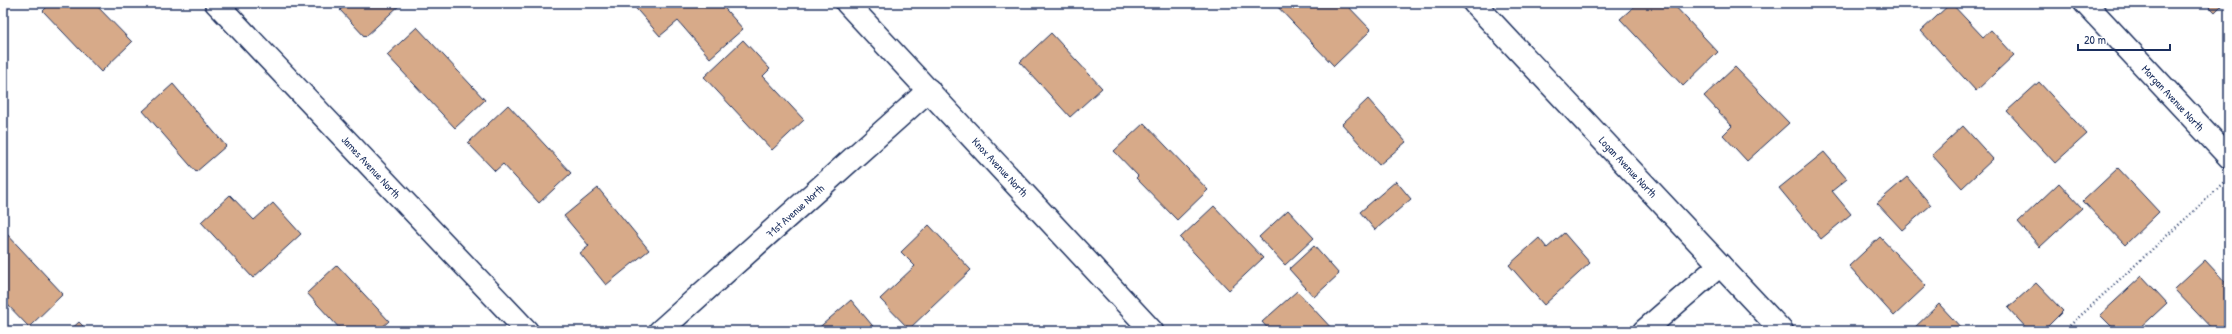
<svg xmlns="http://www.w3.org/2000/svg" width="2232" height="334" viewBox="0 0 2232 334" font-family="'Patrick Hand',sans-serif">
<style>
.building{fill:#d7aa89;stroke:#1b2f5e}
.lines{fill:none;stroke-linecap:round;stroke-linejoin:round}
.street-casing{stroke:#1b2f5e;stroke-width:25}
.path{stroke:#1b2f5e;stroke-width:2.5;stroke-dasharray:1 3;stroke-linecap:butt}
.street{stroke:#fff;stroke-width:22}
.labels{text-anchor:middle;stroke-width:3;stroke-linejoin:round;paint-order:stroke}
.street-label{font-size:11px;fill:#1b2f5e;stroke:#fff}
</style>
<rect width="100%" height="100%" fill="#fff"/>
<filter id="ink" filterUnits="userSpaceOnUse"><feTurbulence type="fractalNoise" baseFrequency=".025" numOctaves="2"/><feDisplacementMap in="SourceGraphic" scale="8" xChannelSelector="R" yChannelSelector="G"/><feConvolveMatrix kernelMatrix="1 2 1 2 8 2 1 2 1" color-interpolation-filters="sRGB"/></filter>
<g filter="url(#ink)">
<g class="building">
<polygon points="51,3 94,3 132,42 101,72 43,11"/>
<polygon points="348,3 402,3 365,37 340,10"/>
<polygon points="631,3 720,3 743,29 710,58 678,21 660,36"/>
<polygon points="1274,3 1345,3 1371,30 1334,66"/>
<polygon points="1638,3 1672,3 1718,52 1683,86 1620,19"/>
<polygon points="1951,3 1983,37 1991,30 2014,55 1976,91 1921,31"/>
<polygon points="2206,3 2224,3 2215,12"/>
<polygon points="417,27 485,100 455,128 387,55"/>
<polygon points="1051,33 1102,88 1070,117 1020,62"/>
<polygon points="743,40 770,69 763,76 804,120 772,150 704,77"/>
<polygon points="1735,67 1789,123 1747,161 1723,135 1732,126 1704,96"/>
<polygon points="2039,82 2087,134 2055,163 2007,111"/>
<polygon points="173,84 226,146 196,172 143,111"/>
<polygon points="1368,99 1406,142 1379,165 1342,124"/>
<polygon points="508,105 571,173 539,203 503,164 495,171 468,143"/>
<polygon points="1144,123 1208,190 1177,220 1136,178 1138,176 1114,151"/>
<polygon points="1963,126 1993,159 1962,188 1932,155"/>
<polygon points="1824,152 1847,179 1832,191 1851,214 1821,239 1779,188"/>
<polygon points="2118,168 2159,212 2125,245 2083,201"/>
<polygon points="1907,177 1931,205 1902,230 1877,203"/>
<polygon points="1396,181 1411,199 1375,230 1360,212"/>
<polygon points="2059,183 2082,208 2040,247 2018,222"/>
<polygon points="598,188 649,250 606,285 580,253 589,246 564,216"/>
<polygon points="230,195 254,220 273,203 301,234 253,278 201,222"/>
<polygon points="1214,206 1263,258 1229,290 1180,238"/>
<polygon points="1288,210 1314,238 1285,265 1259,237"/>
<polygon points="929,225 971,270 909,329 880,299 915,266 901,252"/>
<polygon points="5,232 63,294 29,327 3,300"/>
<polygon points="1564,233 1590,263 1544,305 1509,265 1539,238 1547,248"/>
<polygon points="1880,237 1926,286 1894,316 1849,266"/>
<polygon points="1314,246 1339,274 1314,297 1289,269"/>
<polygon points="2205,260 2229,286 2229,331 2214,331 2174,289"/>
<polygon points="337,265 389,321 378,331 342,331 307,293"/>
<polygon points="2142,276 2167,303 2137,331 2116,331 2100,315"/>
<polygon points="2036,283 2063,311 2043,331 2029,331 2008,308"/>
<polygon points="1297,291 1334,331 1270,331 1262,322"/>
<polygon points="851,300 877,331 815,331"/>
<polygon points="1939,304 1964,331 1911,331"/>
<polygon points="79,322 88,331 69,331"/>
</g>
<g class="lines">
<defs>
<g id="street">
<polyline points="216,3 527,331"/>
<polyline points="847,3 1152,331"/>
<polyline points="1474,3 1782,331"/>
<polyline points="2085,3 2229,157"/>
<polyline points="660,331 929,90"/>
<polyline points="1644,331 1720,265"/>
</g>
</defs>
<use href="#street" class="street-casing"/>
<polyline class="path" points="2064,331 2224,183"/>
<use href="#street" class="street"/>
</g>
</g>
<g class="labels">
<g class="street-label">
<text transform="translate(2173 98) rotate(47)" y="4">Morgan Avenue North</text>
<text transform="translate(371 167) rotate(47)" y="4">James Avenue North</text>
<text transform="translate(1000 167) rotate(47)" y="4">Knox Avenue North</text>
<text transform="translate(1628 167) rotate(47)" y="4">Logan Avenue North</text>
<text transform="translate(795 211) rotate(-42)" y="4">71st Avenue North</text>
</g>
</g>
<rect width="2232" height="334" fill="none" stroke="#fff" stroke-width="16"/>
<rect x="8" y="8" width="2216" height="318" fill="none" stroke="#1b2f5e" stroke-width="1.5" filter="url(#ink)"/>
<path d="M2078 44v6h92v-6" fill="none" stroke="#1b2f5e" stroke-width="2"/>
<text x="2084" y="44" font-size="12" fill="#1b2f5e" stroke="#ffffff" stroke-width="3" paint-order="stroke">20 m</text>
</svg>
